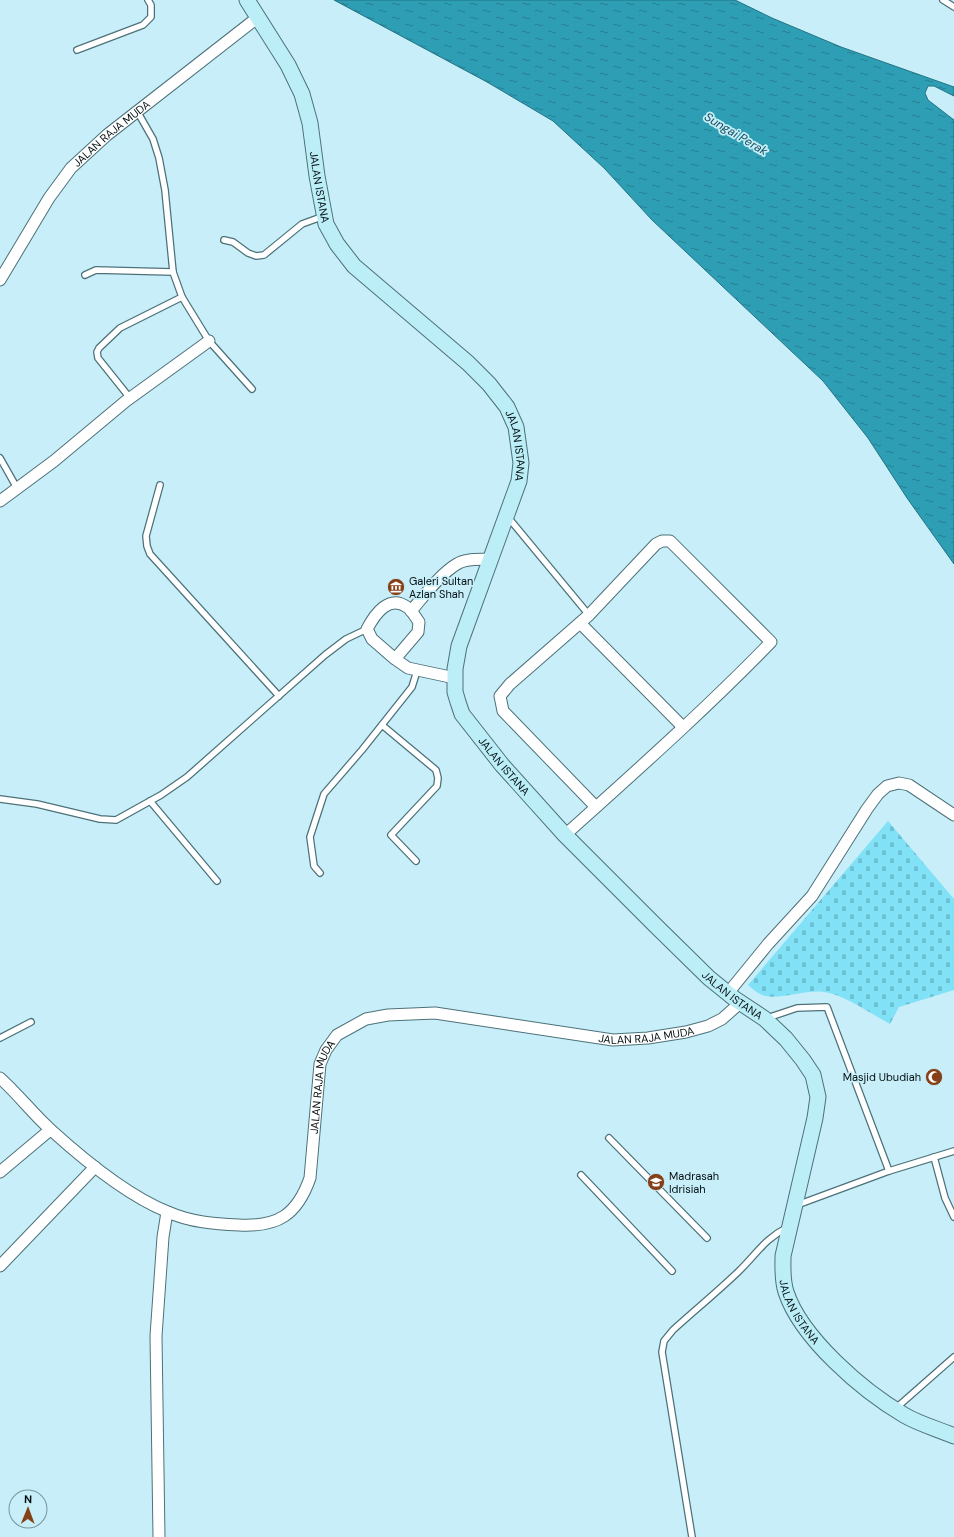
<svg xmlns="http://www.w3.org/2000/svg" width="954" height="1537" viewBox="0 0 954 1537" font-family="'DM Sans',sans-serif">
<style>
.cemetery{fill:url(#cemetery-stones)}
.water{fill:url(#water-ripples);stroke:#217384}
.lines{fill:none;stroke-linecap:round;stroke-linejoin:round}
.lane-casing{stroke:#4d7179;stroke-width:8}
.street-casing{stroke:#4d7179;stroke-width:13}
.secondary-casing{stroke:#4d7179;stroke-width:17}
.lane{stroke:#fff;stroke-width:5.5}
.street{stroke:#fff;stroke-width:11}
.secondary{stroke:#bceef7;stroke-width:15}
.labels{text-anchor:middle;stroke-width:3.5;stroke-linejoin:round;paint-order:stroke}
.street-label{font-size:11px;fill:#030f12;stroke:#c8eff9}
.poi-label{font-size:11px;fill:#030f12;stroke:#c8eff9;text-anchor:start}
.water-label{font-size:12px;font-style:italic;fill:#104e5b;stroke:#c8eff9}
</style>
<defs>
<pattern id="cemetery-stones" width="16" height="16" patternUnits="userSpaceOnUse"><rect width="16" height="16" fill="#81e1f7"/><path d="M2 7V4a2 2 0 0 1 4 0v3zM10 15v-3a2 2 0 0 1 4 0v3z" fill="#6ec0d3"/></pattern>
<pattern id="water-ripples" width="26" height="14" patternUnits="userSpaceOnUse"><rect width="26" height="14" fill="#2e9eb5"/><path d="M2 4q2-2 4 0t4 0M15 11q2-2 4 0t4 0" fill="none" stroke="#257f92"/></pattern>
</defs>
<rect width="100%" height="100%" fill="#c8eff9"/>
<path class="cemetery" d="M888,821l66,78v91l-55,17 -9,17c-17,-9 -47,-30 -66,-32 -18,-3 -49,10 -64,2 -4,-2 -8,-6 -12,-9z"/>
<polygon class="water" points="334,0 735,0 772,18 841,47 954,87 954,96 934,86 928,86 925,93 928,100 954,120 954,564 907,498 868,438 823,381 652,220 604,168 553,121 487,82"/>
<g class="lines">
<defs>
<g id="lane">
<polyline points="943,0 954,7"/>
<polyline points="77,50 143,25 151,17 151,5 148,0"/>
<polyline points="137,111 153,139 159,158 165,190 173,272 182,297 209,341 252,389"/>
<polyline points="224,240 233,242 248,253 256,256 264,255 302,224 324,216"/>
<polyline points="85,275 96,270 173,272"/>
<polyline points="130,398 98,358 97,352 99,348 120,328 182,297"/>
<polyline points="0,458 17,488"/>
<polyline points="160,485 146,536 147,546 150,554 279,696"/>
<polyline points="507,516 589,615"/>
<polyline points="382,725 436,770 438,778 437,786 391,835 416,861"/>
<polyline points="0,799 37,804 100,819 116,820 161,795 187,777 325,655 346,639 367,629"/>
<polyline points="150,801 217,881"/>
<polyline points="320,873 314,866 310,837 324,794 362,750 412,687 417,671"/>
<polyline points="767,1018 797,1008 827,1007 889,1171 797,1205"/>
<polyline points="0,1038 31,1022"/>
<polyline points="609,1138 707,1238"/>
<polyline points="934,1157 945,1198 954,1217"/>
<polyline points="889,1171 954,1151"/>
<polyline points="581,1175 672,1271"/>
<polyline points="895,1409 954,1357"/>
<path d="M692,1537l-30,-185 2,-11 9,-11c21,-19 44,-38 65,-58 18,-17 26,-33 50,-45"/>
</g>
<g id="street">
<path id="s1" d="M0,280l49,-82 22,-30 36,-33 150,-117"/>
<polyline points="0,501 54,461 126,401 209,341"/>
<path d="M411,611c12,-14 30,-38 46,-47 9,-6 23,-4 34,-5"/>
<polyline points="580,623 683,727"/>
<path d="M395,659l23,-27 1,-10c-4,-5 -7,-12 -12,-15 -18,-13 -32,7 -40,22l5,10 23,20 13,9 47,10"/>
<path d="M565,835c70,-63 141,-126 206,-193l-101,-101h-8l-6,3 -67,71 -79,69 -10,12 3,15 93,96"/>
<polyline points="728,993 768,944 812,896 867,809 878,794 887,786 899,783 909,785 954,815"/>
<path id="s2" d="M0,1078c18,16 33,36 51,52 32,29 77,66 117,82 22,10 47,12 71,13 39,2 58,-10 71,-47l10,-114 6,-14 11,-15 29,-16 22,-4 47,-2 178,27 35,-2 38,-6 22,-6 14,-7 18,-16"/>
<polyline points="0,1172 50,1130"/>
<polyline points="0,1266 95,1167"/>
<polyline points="159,1537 156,1336 163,1237 167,1212"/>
</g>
<g id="secondary">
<path id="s3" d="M247,0l41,65 14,29 8,29 7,53 9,48 11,20 17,22 114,97 21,21 18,23 9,20 5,36 -2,18 -60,165 -4,23v23l3,10 4,12 40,51 63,70 91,91 53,52 26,21 30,20 21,20 17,21 10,15 5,22 -3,21 -32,138c0,12 -1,24 3,36 15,46 77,99 118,123 15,9 34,14 50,21"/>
</g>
</defs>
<use href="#lane" class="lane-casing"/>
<use href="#street" class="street-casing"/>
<use href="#secondary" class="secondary-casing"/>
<use href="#lane" class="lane"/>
<use href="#street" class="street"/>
<use href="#secondary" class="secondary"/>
</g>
<defs>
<symbol id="museum-disc" viewBox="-11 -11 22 22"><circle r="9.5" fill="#854018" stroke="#c8eff9"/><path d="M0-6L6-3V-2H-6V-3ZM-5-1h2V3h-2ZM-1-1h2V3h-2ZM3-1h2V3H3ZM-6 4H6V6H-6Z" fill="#fff"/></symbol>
<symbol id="mosque-disc" viewBox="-11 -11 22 22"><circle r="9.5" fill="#854018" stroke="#c8eff9"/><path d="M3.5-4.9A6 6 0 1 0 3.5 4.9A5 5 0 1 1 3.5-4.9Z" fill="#fff"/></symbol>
<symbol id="school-disc" viewBox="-11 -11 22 22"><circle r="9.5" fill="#854018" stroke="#c8eff9"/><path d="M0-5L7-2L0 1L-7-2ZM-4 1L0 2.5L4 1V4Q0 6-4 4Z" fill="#fff"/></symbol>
</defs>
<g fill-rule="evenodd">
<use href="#museum-disc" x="386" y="577" width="20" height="20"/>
<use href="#mosque-disc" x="924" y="1067" width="20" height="20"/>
<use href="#school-disc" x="646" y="1172" width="20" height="20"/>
</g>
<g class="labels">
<g class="street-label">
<text dy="4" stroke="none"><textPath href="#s1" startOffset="186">JALAN RAJA MUDA</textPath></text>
<text dy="4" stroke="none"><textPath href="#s3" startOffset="204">JALAN ISTANA</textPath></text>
<text dy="4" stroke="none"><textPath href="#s3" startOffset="541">JALAN ISTANA</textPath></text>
<text dy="4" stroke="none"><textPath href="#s3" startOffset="889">JALAN ISTANA</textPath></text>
<text dy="4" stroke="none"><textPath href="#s3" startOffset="1213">JALAN ISTANA</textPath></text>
<text dy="4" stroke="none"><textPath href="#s2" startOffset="847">JALAN RAJA MUDA</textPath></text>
<text dy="4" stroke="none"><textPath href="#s2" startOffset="475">JALAN RAJA MUDA</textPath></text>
<text dy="4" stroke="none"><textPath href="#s3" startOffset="1573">JALAN ISTANA</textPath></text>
</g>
<g class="poi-label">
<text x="409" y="585">Galeri Sultan<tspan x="409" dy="13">Azlan Shah</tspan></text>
<text x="921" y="1081" text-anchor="end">Masjid Ubudiah</text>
<text x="669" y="1180">Madrasah<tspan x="669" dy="13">Idrisiah</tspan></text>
</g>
<g class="water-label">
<text transform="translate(736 134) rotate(31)" y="4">Sungai Perak</text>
</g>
</g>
<g transform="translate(28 1509) rotate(1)"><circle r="19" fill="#c8eff9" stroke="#79959d"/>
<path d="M0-3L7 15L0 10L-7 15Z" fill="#854018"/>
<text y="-6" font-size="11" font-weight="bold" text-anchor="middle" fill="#030f12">N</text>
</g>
</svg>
